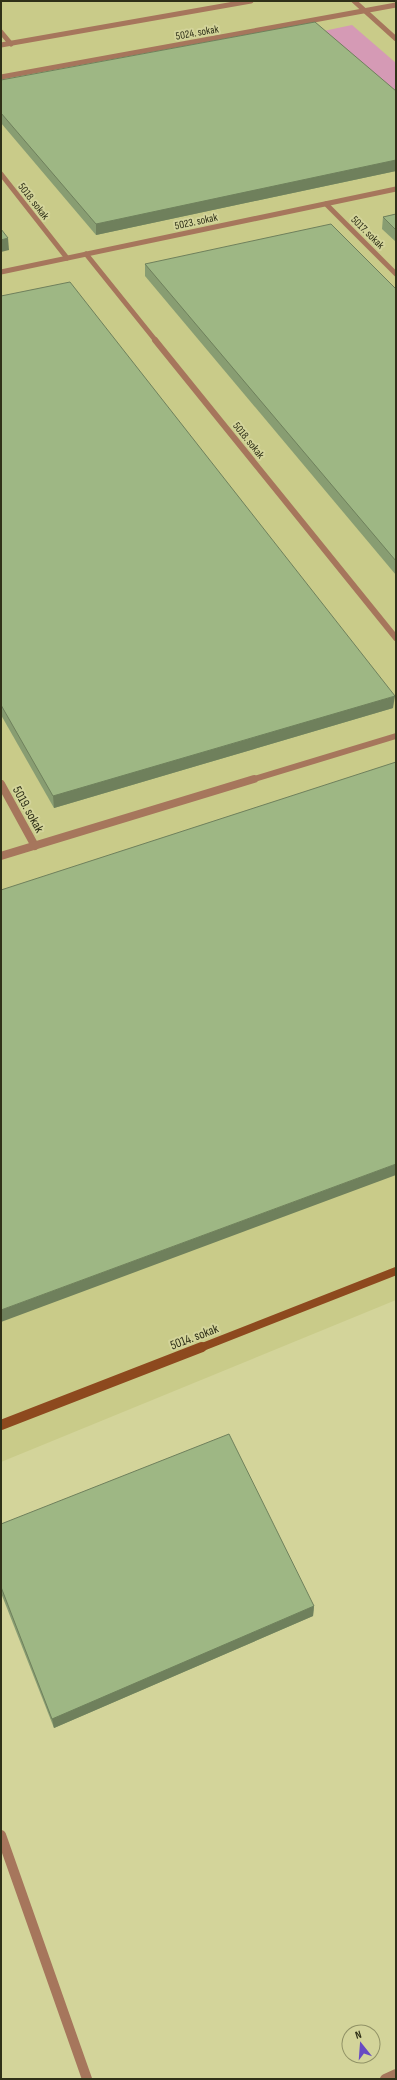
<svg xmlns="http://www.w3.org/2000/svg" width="397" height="2080" viewBox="0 0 397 2080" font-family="'Sofia Sans Condensed',sans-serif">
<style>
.built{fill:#c9cb89}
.green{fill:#d59ab5}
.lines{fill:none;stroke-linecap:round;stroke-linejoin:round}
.lane{stroke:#a6765c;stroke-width:5}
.street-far3{stroke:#a6765c;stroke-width:5}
.street-far2{stroke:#a6765c;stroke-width:6}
.street-far1{stroke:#a6765c;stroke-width:8}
.street{stroke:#a6765c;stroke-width:10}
.secondary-far1{stroke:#8d491e;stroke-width:8}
.secondary{stroke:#8d491e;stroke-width:10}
.wall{fill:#889d72}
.shaded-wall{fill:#6f805c}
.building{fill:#9eb784;stroke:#6f805c}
.labels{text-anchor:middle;stroke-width:4;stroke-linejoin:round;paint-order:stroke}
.far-street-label{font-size:11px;fill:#2f3018;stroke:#d3d49a}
.street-label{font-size:13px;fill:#2f3018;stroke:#d3d49a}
</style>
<rect width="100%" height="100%" fill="#d3d49a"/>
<polygon class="built" points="1,1 396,1 396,1300 1,1462"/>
<polygon class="green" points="352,25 396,63 396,103 314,33"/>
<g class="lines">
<polyline class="lane" points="1,32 11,44"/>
<g class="street-far3">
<polyline points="354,1 396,39"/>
<polyline points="1,45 251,1"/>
<polyline points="1,77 396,5"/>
<polyline points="1,174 67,258"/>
<polyline points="326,204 396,274"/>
<polyline points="86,254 156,341"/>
<polyline points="1,272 396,189"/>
</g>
<g class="street-far2">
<polyline points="155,340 396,638"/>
<polyline points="251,780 396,736"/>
</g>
<g class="street-far1">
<polyline points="1,784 35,846"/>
<polyline points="1,856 254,779"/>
</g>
<g class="street">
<polyline points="1,1835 87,2079"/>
<polyline points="385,2079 396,2074"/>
</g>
<polyline class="secondary-far1" points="200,1348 396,1271"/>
<polyline class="secondary" points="1,1425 202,1347"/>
</g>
<g class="wall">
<polygon points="1,80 396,91 396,171 96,235 1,123"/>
<polygon points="396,214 396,242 382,229 383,217"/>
<polygon points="145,264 396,289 396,575 145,276"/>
<polygon points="1,296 393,708 54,808 1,715"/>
<polygon points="1,1524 314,1606 313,1616 54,1728 1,1593"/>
</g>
<g class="shaded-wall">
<polygon points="396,160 396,171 96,235 96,224"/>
<polygon points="8,238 9,250 1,252 1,240"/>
<polygon points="395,696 393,708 54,808 53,796"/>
<polygon points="396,1164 396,1175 1,1322 1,1310"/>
<polygon points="314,1606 313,1616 54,1728 52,1719"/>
</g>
<g class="building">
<polygon points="315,22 396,91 396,160 96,224 1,113 1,80"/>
<polygon points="396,214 396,230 383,217"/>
<polygon points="331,224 396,289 396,561 145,264"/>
<polygon points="1,229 8,238 1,240"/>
<polygon points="70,282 395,696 53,796 1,705 1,296"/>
<polygon points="396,762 396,1164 1,1310 1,890"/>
<polygon points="229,1434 314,1606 52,1719 1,1587 1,1524"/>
</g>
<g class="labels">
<g class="far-street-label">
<text transform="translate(197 32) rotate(-10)" y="4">5024. sokak</text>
<text transform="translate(34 201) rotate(52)" y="4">5018. sokak</text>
<text transform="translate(196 221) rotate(-12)" y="4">5023. sokak</text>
<text transform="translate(368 232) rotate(45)" y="4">5017. sokak</text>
<text transform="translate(249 440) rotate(51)" y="4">5018. sokak</text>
</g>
<g class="street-label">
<text transform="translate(29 809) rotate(61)" y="5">5019. sokak</text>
<text transform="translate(194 1336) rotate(-21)" y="5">5014. sokak</text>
</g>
</g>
<rect width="397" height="2080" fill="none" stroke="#2f3018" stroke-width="4"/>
<g transform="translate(361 2044) rotate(343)"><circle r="19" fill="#d3d49a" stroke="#919266"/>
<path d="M0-3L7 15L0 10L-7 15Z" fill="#674ac3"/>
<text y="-6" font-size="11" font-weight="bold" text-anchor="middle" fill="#2f3018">N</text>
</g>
</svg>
